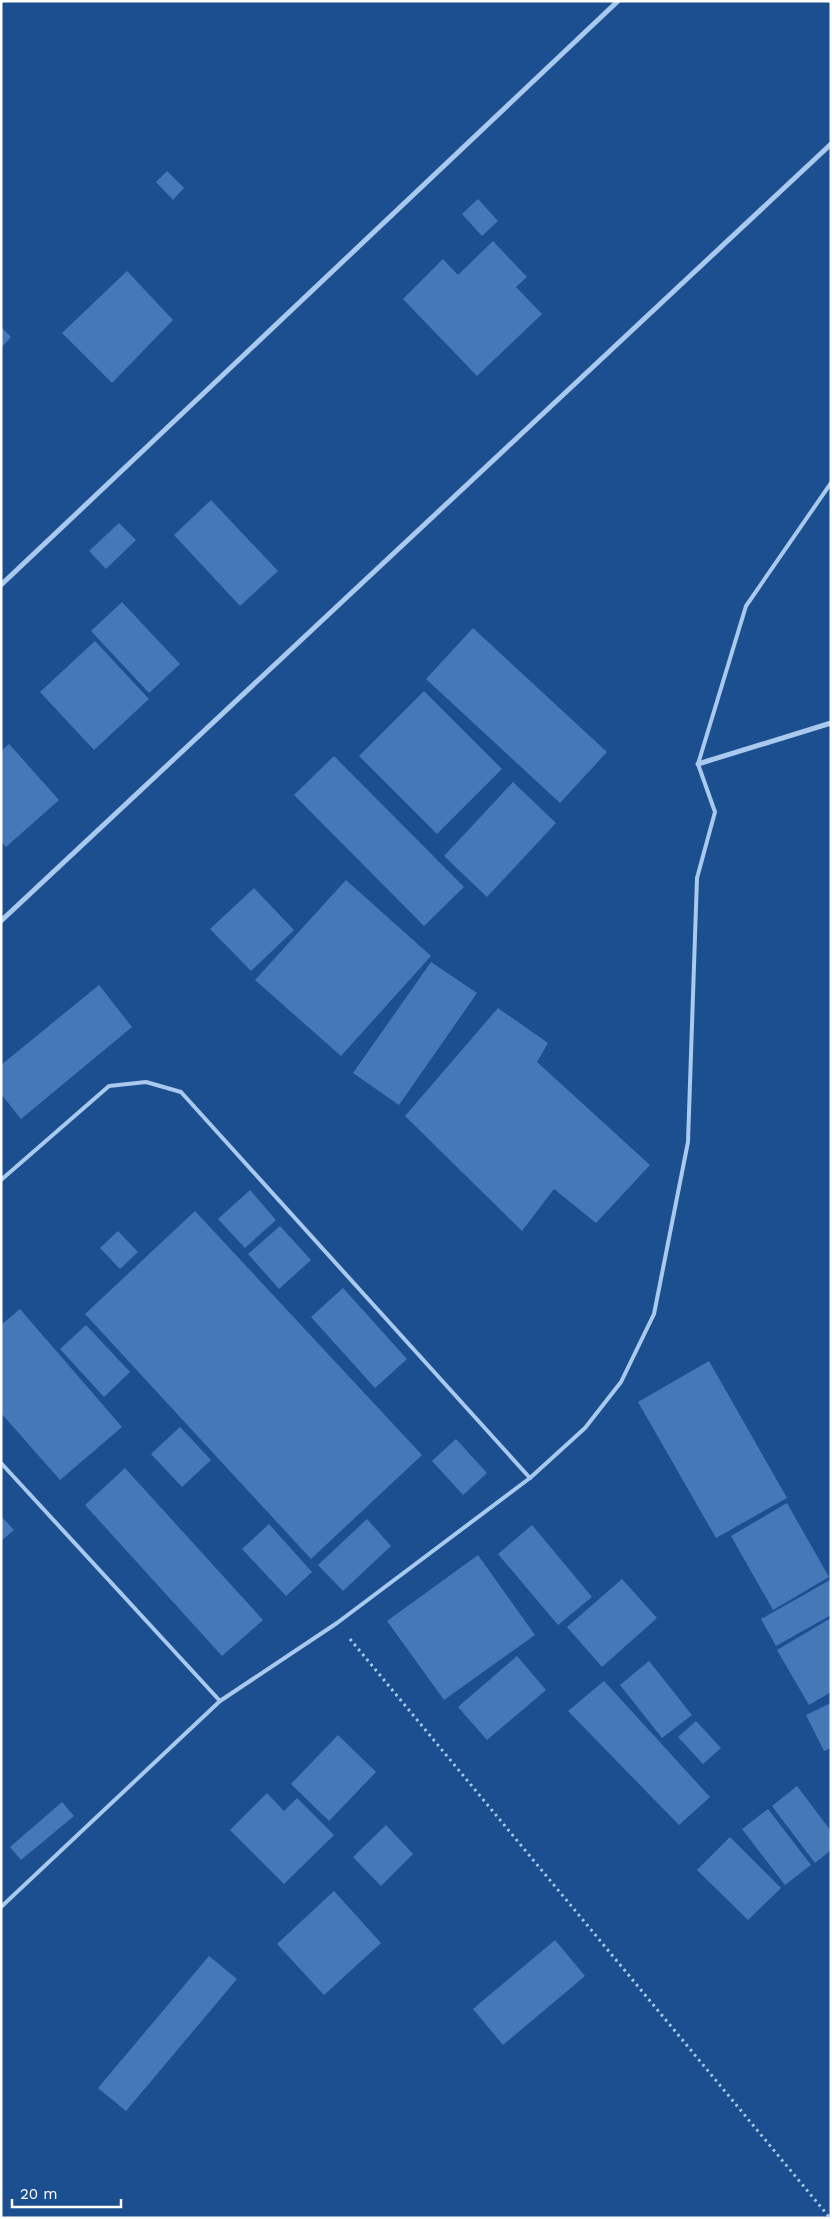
<svg xmlns="http://www.w3.org/2000/svg" width="832" height="2219" viewBox="0 0 832 2219" font-family="'Work Sans',sans-serif">
<style>
.building{fill:#4478b7}
.lines{fill:none;stroke-linecap:round;stroke-linejoin:round}
.path{stroke:#a9c9ee;stroke-width:3;stroke-dasharray:2.5 4;stroke-linecap:butt}
.service{stroke:#a9c9ee;stroke-width:4}
.minor{stroke:#a9c9ee;stroke-width:5}
</style>
<rect width="100%" height="100%" fill="#1b4f8f"/>
<g class="building">
<polygon points="167,171 184,188 173,200 156,182"/>
<polygon points="478,199 498,221 482,236 462,214"/>
<polygon points="493,241 527,277 516,287 542,314 477,376 403,299 443,259 458,275"/>
<polygon points="127,271 173,320 112,383 62,333"/>
<polygon points="1,327 11,337 1,348"/>
<polygon points="211,500 278,571 240,606 174,535"/>
<polygon points="119,523 136,540 106,569 89,551"/>
<polygon points="122,602 180,664 149,693 91,631"/>
<polygon points="473,628 607,752 560,803 426,679"/>
<polygon points="95,641 149,699 94,750 40,692"/>
<polygon points="424,691 502,769 437,834 359,756"/>
<polygon points="9,744 59,800 6,847 1,842 1,751"/>
<polygon points="334,756 464,887 424,926 294,795"/>
<polygon points="513,782 556,823 487,897 444,856"/>
<polygon points="346,880 431,956 341,1056 255,980"/>
<polygon points="254,888 294,930 251,971 210,929"/>
<polygon points="431,962 477,993 399,1105 353,1073"/>
<polygon points="99,985 132,1027 21,1119 1,1094 1,1065"/>
<polygon points="498,1008 548,1043 537,1062 650,1165 596,1223 554,1189 522,1231 405,1116"/>
<polygon points="250,1190 276,1220 245,1248 218,1219"/>
<polygon points="195,1211 422,1455 311,1559 85,1314"/>
<polygon points="280,1226 311,1260 279,1289 248,1254"/>
<polygon points="118,1231 138,1252 120,1269 100,1248"/>
<polygon points="343,1288 407,1359 375,1388 311,1317"/>
<polygon points="20,1309 122,1427 60,1480 1,1413 1,1325"/>
<polygon points="86,1325 130,1372 104,1397 60,1349"/>
<polygon points="709,1361 787,1498 716,1538 638,1402"/>
<polygon points="180,1427 211,1460 182,1487 151,1454"/>
<polygon points="456,1439 487,1473 463,1495 432,1461"/>
<polygon points="125,1468 263,1620 222,1656 85,1505"/>
<polygon points="787,1503 829,1577 773,1610 731,1536"/>
<polygon points="1,1516 14,1530 1,1541"/>
<polygon points="367,1519 391,1546 343,1591 318,1565"/>
<polygon points="269,1524 312,1572 286,1596 242,1549"/>
<polygon points="532,1525 592,1597 558,1625 498,1554"/>
<polygon points="478,1555 535,1635 444,1700 387,1621"/>
<polygon points="622,1579 657,1618 602,1667 567,1627"/>
<polygon points="830,1580 831,1615 776,1646 761,1619"/>
<polygon points="831,1618 831,1692 809,1705 777,1650"/>
<polygon points="517,1656 546,1690 487,1740 458,1707"/>
<polygon points="649,1661 692,1715 662,1738 620,1685"/>
<polygon points="604,1681 710,1797 679,1825 568,1711"/>
<polygon points="831,1703 831,1748 824,1751 806,1715"/>
<polygon points="696,1721 721,1748 703,1764 678,1737"/>
<polygon points="338,1735 376,1772 329,1821 291,1784"/>
<polygon points="797,1786 831,1831 831,1850 815,1863 772,1806"/>
<polygon points="267,1793 284,1811 297,1798 334,1835 284,1884 230,1830"/>
<polygon points="62,1802 74,1816 21,1860 10,1847"/>
<polygon points="768,1809 811,1865 785,1885 742,1829"/>
<polygon points="386,1825 413,1854 381,1886 353,1857"/>
<polygon points="730,1837 781,1888 748,1920 697,1870"/>
<polygon points="334,1891 381,1943 324,1995 277,1944"/>
<polygon points="555,1940 585,1976 503,2045 473,2009"/>
<polygon points="209,1956 237,1979 126,2111 98,2088"/>
</g>
<g class="lines">
<polyline class="path" points="350,1639 830,2218"/>
<g class="service">
<polyline points="1,1180 109,1086 146,1082 181,1092 530,1478 337,1623 220,1701 1,1907"/>
<polyline points="1,1463 220,1701"/>
<polyline points="530,1478 585,1428 621,1382 654,1314 688,1142 697,878 715,812 698,764 746,606 831,483"/>
</g>
<g class="minor">
<polyline points="1,585 618,1"/>
<polyline points="698,764 831,723"/>
<polyline points="1,921 831,144"/>
</g>
</g>
<rect width="832" height="2219" fill="none" stroke="#ffffff" stroke-width="5"/>
<path d="M12 2199v8h109v-8" fill="none" stroke="#ffffff" stroke-width="2.5"/>
<text x="20" y="2199" font-size="15" fill="#ffffff" stroke="#1b4f8f" stroke-width="4" paint-order="stroke">20 m</text>
</svg>
